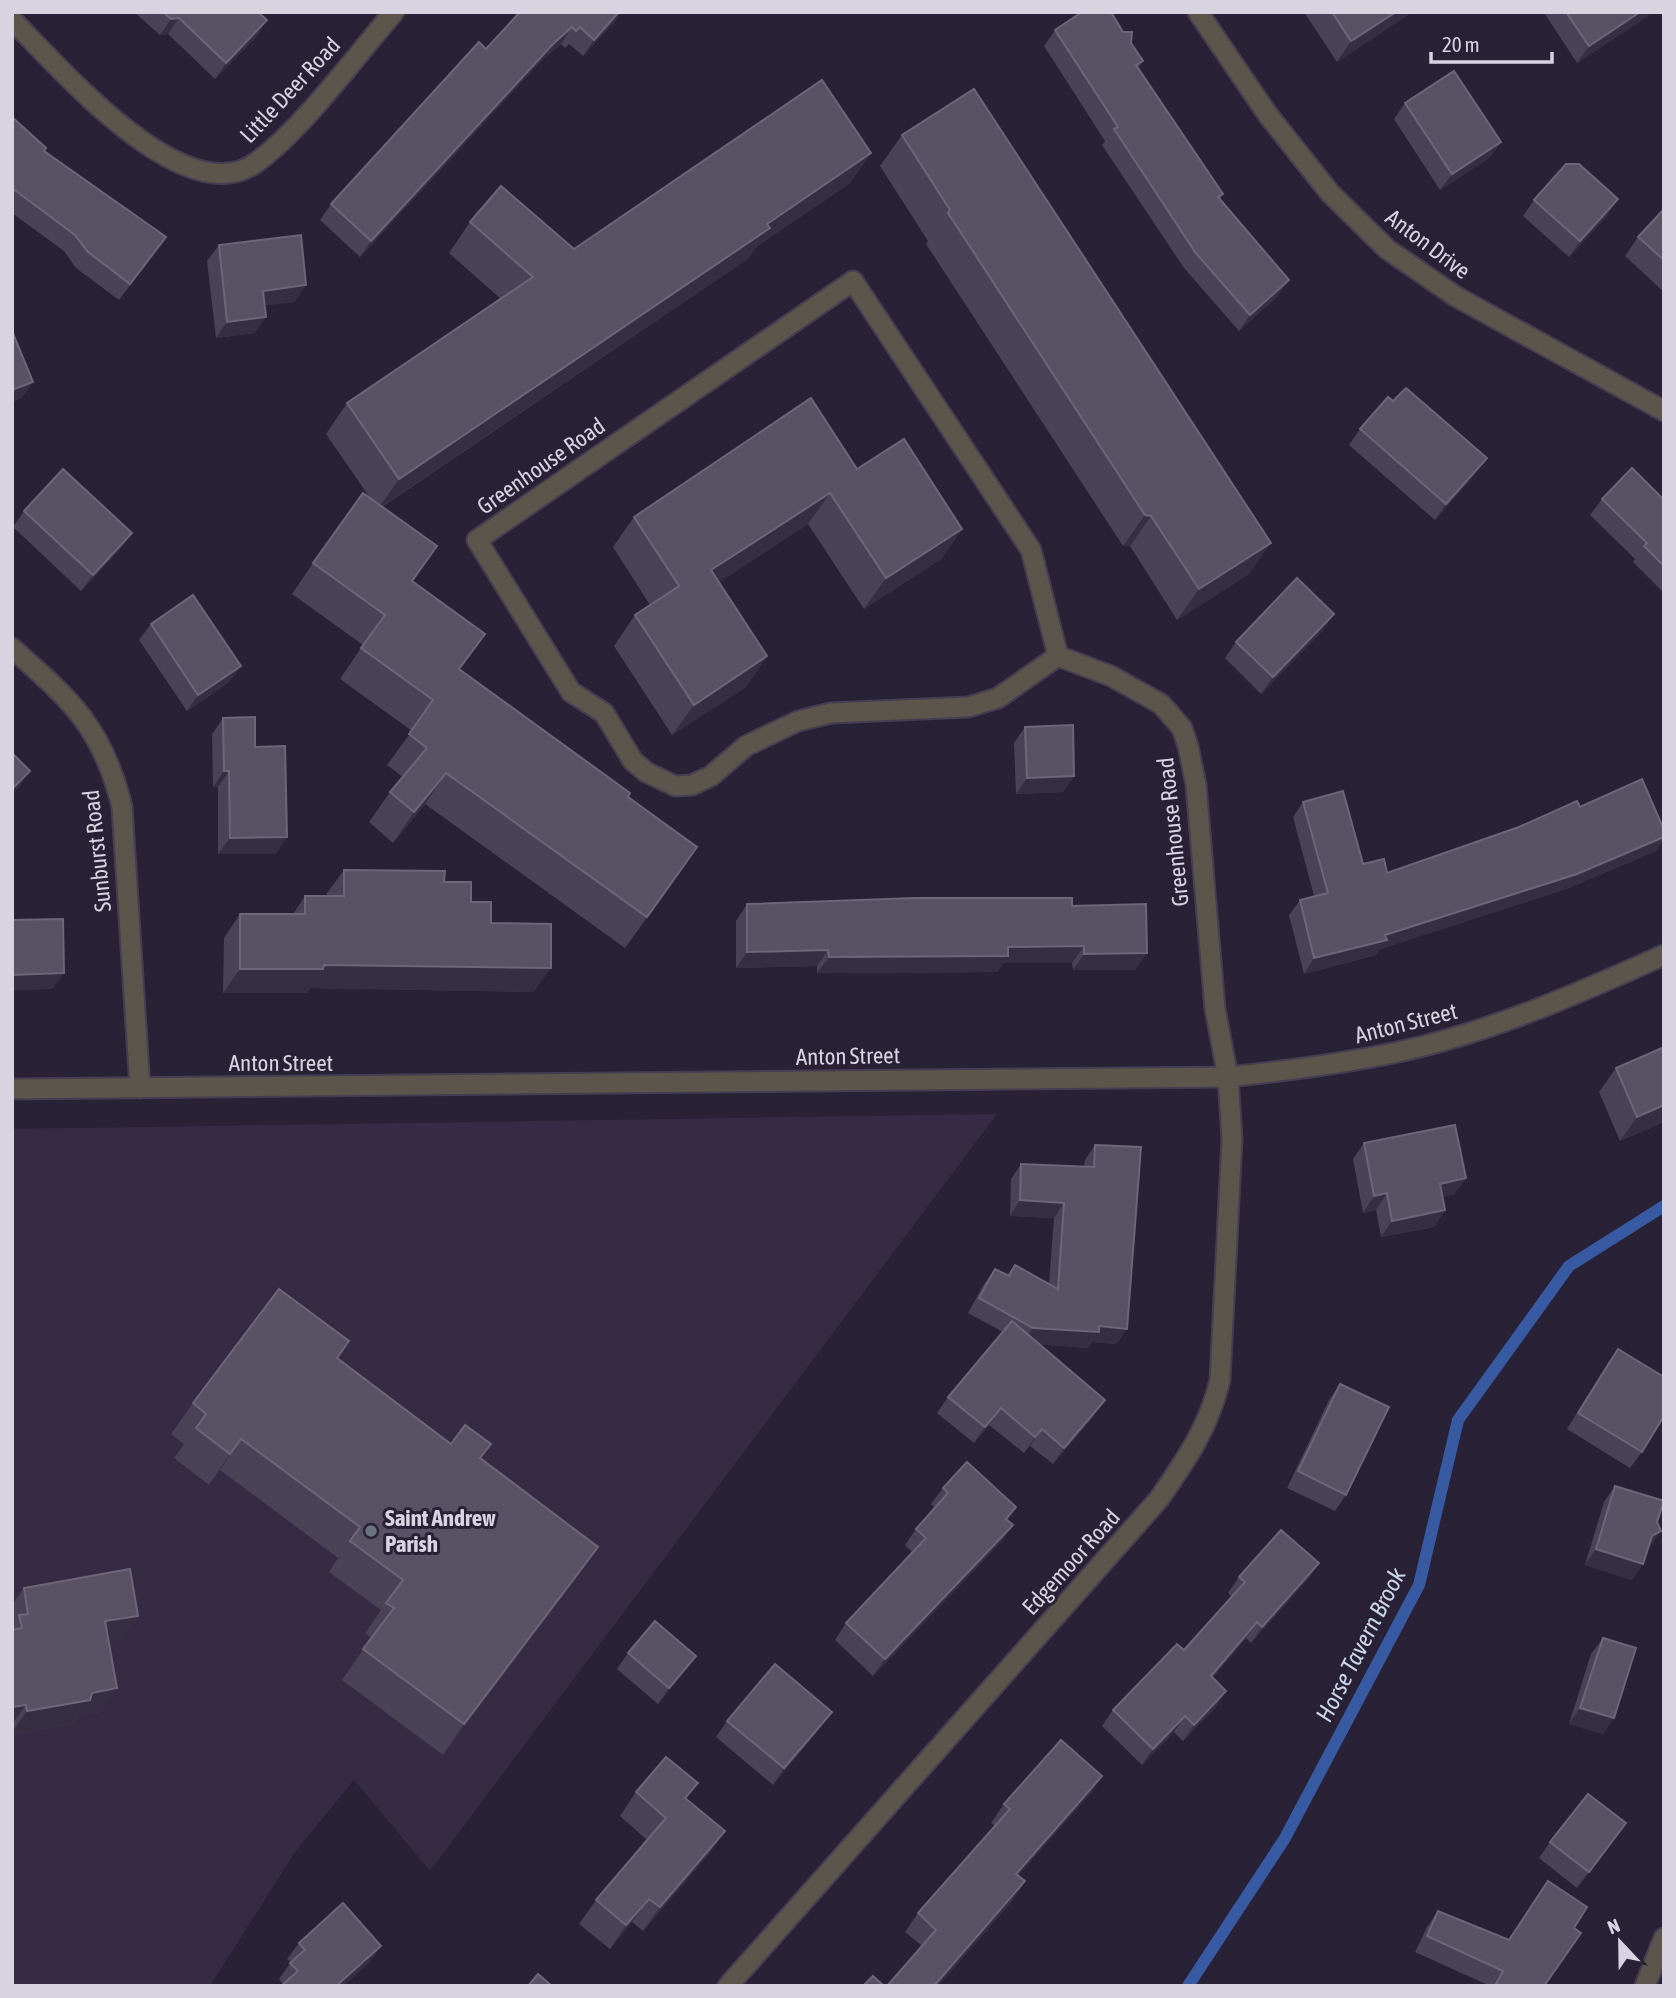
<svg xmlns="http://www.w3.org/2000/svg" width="1676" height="1998" viewBox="0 0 1676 1998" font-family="'Asap Condensed',sans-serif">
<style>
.built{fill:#362b45}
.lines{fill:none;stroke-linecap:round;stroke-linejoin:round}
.stream{stroke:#375aa3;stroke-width:12}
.minor-casing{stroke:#453d51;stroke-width:23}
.tertiary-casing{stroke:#453d51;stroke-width:23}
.minor{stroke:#5c554b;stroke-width:19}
.tertiary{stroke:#5c554b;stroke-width:19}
.wall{fill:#4a4256}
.shaded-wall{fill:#362e43}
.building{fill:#595265;stroke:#6d6679;stroke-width:2}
.worship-dot{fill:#6b7280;stroke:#292135;stroke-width:2.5}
.labels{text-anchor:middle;stroke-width:6;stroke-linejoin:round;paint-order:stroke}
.street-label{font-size:23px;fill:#d8d3e1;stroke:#292135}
.poi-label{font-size:23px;font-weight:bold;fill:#d8d3e1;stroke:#292135;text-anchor:start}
.water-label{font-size:24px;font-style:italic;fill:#ccd7ec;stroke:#292135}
</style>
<rect width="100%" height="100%" fill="#292135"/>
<polygon class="built" points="997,1114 430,1871 354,1780 295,1852 210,1986 12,1986 12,1129"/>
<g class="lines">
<polyline class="stream" points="1188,1986 1285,1838 1419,1585 1458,1420 1569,1266 1664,1206"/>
<defs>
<g id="minor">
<polyline points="1198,12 1268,115 1330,193 1387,249 1455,296 1664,411"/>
<path d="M12,20c47,46 173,196 245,142 47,-35 97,-104 137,-150"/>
<polygon points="853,281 1031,550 1058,656 998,698 968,707 831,713 798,721 746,746 711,776 692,785 675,786 646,772 633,761 604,713 571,692 477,540"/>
<path d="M12,648c59,52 91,80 110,159l18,281"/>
<path d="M728,1986l431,-487c27,-39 50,-72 61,-119l12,-241 -4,-62 -13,-68 -19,-224 -8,-39 -6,-18 -21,-24 -50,-28 -53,-20"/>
<polyline points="1645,1986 1664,1938"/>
</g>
<path id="tertiary" d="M12,1089l1216,-12c57,-6 113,-13 170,-25 93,-20 179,-58 266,-97"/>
</defs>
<use href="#minor" class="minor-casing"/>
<use href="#tertiary" class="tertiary-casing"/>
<use href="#minor" class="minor"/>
<use href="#tertiary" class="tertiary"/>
</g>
<g class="wall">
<polygon points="134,12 258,12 267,20 256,37 215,79 168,34 160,35"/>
<polygon points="520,12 618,18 583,56 569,44 565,48 561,44 542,60 360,257 320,220 331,204 486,49"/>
<polygon points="1304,12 1410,12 1408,15 1337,62"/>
<polygon points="1546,12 1650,12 1648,16 1577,63 1545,14"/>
<polygon points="1055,30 1131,43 1143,61 1138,68 1223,194 1220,199 1278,296 1239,331 1184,268 1102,145 1105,141 1044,46"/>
<polygon points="1405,103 1501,142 1489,158 1440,190 1394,119"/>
<polygon points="12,117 44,151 154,253 119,300 76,268 64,251 12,213"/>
<polygon points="902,135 1249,574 1177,620 1130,546 1123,546 926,244 928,241 880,166"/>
<polygon points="871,153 850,183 756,247 749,258 382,507 437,546 412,582 459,670 628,797 676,878 625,948 425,804 393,843 369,822 390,792 403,777 387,765 412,731 340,679 363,645 292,594 313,563 370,498 326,434 347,403 501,299 449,253 470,222 574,249"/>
<polygon points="1534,200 1607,216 1569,257 1523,216"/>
<polygon points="1664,209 1664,292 1625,256 1638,237"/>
<polygon points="219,245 295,302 265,305 255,333 216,338 207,261"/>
<polygon points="1393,401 1475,474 1435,520 1349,445 1360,429"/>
<polygon points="857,469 962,529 941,559 864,609 808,524 719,582 767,656 746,687 672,735 614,646 635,615 650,605 613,547 634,517"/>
<polygon points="1602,499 1664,500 1664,593 1633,562 1635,559 1590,515"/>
<polygon points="24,511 132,533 120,549 81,591 13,527"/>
<polygon points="151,624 241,666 229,682 187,711 139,640"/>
<polygon points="1323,630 1261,694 1225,658 1236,642"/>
<polygon points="223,718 255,747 276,854 218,854 218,787 213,787 212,734"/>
<polygon points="1025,727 1074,776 1063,792 1016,794 1014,743"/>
<polygon points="1303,802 1363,864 1387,873 1580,807 1656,851 1566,889 1380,949 1376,955 1304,974 1289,915 1300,900 1314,896 1293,817"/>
<polygon points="344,870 444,882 471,902 491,923 534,992 310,988 307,993 223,993 224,938 240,914 293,914 305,896 327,896 327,893"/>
<polygon points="747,904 1072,906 1147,953 1135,970 1073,970 1072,963 1003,963 997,972 817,973 817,966 736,968 736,921"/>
<polygon points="1616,1068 1664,1122 1620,1141 1599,1092"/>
<polygon points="1364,1143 1466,1178 1454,1194 1443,1197 1445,1210 1434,1227 1381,1237 1376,1210 1363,1213 1353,1159"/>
<polygon points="1095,1145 1127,1329 1116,1344 1092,1342 1088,1348 1039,1344 1094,1416 1053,1464 1030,1446 1024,1453 989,1425 974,1443 937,1413 948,1397 1003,1332 968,1313 984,1284 995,1269 1007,1275 1015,1265 1049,1284 1054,1218 1010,1216 1011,1179 1021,1164 1084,1167 1085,1160"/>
<polygon points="1618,1349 1642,1452 1630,1468 1567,1429 1606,1366"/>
<polygon points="337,1358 451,1444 481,1459 576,1578 443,1755 342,1680 371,1638 365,1633 381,1610 329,1572 338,1558 220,1470 209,1485 174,1458 184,1444 171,1434 193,1403"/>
<polygon points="1340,1384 1346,1495 1335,1511 1287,1488 1329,1400"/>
<polygon points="1615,1486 1657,1522 1650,1547 1648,1548 1632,1580 1585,1565 1604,1502"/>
<polygon points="943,1488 1007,1520 1002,1541 873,1676 835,1640 846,1623 912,1552 905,1545 916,1529 935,1508 931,1504"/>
<polygon points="1319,1563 1308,1579 1251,1643 1246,1638 1212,1678 1226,1691 1215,1708 1183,1741 1174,1732 1142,1765 1102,1726 1113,1710 1184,1650 1232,1597 1228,1593 1239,1577"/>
<polygon points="24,1588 122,1639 108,1641 117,1688 100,1712 79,1716 73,1724 12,1735 12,1605"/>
<polygon points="1603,1638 1614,1718 1603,1734 1569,1724 1591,1654"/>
<polygon points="628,1653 684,1672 658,1704 617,1669"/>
<polygon points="727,1721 820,1728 773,1785 716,1737"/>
<polygon points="1102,1776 1090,1794 1018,1875 1025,1881 1013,1900 938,1986 887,1986 922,1946 905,1932 918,1913 995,1826 991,1823 1004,1804"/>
<polygon points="636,1792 687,1799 725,1831 708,1855 643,1931 632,1922 610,1949 579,1924 596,1900 647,1840 620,1816"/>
<polygon points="1626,1823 1577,1888 1539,1858 1550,1842"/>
<polygon points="1438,1911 1509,1940 1574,1928 1544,1986 1490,1986 1415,1952 1427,1927"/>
<polygon points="299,1943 370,1962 343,1986 281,1986 283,1984 279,1979 291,1962 287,1959"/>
</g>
<g class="shaded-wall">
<polygon points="619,12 622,12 618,18 583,56 594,40"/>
<polygon points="1396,12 1410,12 1408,15 1337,62 1351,41"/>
<polygon points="1640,12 1650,12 1648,16 1577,63 1589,46"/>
<polygon points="179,18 168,34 160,35 171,19"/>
<polygon points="267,20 256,37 215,79 226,63"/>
<polygon points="572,27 561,44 542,60 360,257 371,241 553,44"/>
<polygon points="1501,142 1489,158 1440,190 1452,174"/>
<polygon points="871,153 850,183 756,247 749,258 378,509 399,479"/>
<polygon points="1618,199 1607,216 1569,257 1580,241"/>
<polygon points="1289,280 1278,296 1239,331 1250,315"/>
<polygon points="306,285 295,302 252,307 263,291"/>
<polygon points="266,317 255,333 216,338 227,322"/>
<polygon points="33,382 22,398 12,402 12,390"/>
<polygon points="1487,458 1475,474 1435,520 1446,504"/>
<polygon points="830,493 808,524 690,601 711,570"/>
<polygon points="1145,515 1151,516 1130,546 1123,546"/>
<polygon points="962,529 941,559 864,609 886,578"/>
<polygon points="132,533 120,549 81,591 93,575"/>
<polygon points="1271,543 1249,574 1177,620 1199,589"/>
<polygon points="1334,614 1323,630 1261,694 1273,677"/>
<polygon points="767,656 746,687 672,735 694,705"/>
<polygon points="241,666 229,682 187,711 198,695"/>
<polygon points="30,771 19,787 12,794 12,789"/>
<polygon points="224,771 229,771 218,787 213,787"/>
<polygon points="446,773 425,804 393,843 414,812"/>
<polygon points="1074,776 1063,792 1016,794 1027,778"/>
<polygon points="287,837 276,854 218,854 230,838"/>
<polygon points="1664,837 1664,839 1656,851 1566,889 1380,949 1376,955 1304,974 1314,958 1385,935"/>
<polygon points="697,847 676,878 625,948 647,917"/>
<polygon points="1084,946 1072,963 1003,963 997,972 817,973 829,957 1008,947"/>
<polygon points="828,950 817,966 736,968 747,952"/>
<polygon points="1147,953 1135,970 1073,970 1084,954"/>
<polygon points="324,965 551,968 534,992 310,988 307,993 223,993 240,969"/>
<polygon points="64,973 53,989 12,991 12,975"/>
<polygon points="1664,1105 1664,1122 1620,1141 1637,1117"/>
<polygon points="1466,1178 1454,1194 1429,1200 1440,1184"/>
<polygon points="1387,1193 1376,1210 1363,1213 1374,1196"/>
<polygon points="1020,1200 1064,1203 1054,1218 1010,1216"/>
<polygon points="1445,1210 1434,1227 1381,1237 1392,1221"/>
<polygon points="1099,1326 1127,1329 1116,1344 1092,1342 1088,1348 1022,1343 1033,1328"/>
<polygon points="1105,1400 1094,1416 1053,1464 1064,1448"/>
<polygon points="1001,1408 989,1425 974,1443 985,1427"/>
<polygon points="1042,1429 1030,1446 1024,1453 1035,1437"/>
<polygon points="241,1439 220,1470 209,1485 230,1454"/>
<polygon points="1013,1525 1002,1541 873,1676 885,1659"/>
<polygon points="1661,1531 1650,1547 1640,1552 1652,1536"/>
<polygon points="598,1547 576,1578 443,1755 464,1724"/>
<polygon points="1596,1549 1643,1564 1632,1580 1585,1565"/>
<polygon points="1319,1563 1308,1579 1251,1643 1262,1627"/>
<polygon points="138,1616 122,1639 88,1645 105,1621"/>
<polygon points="1257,1622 1246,1638 1199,1692 1211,1676"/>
<polygon points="696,1656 684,1672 658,1704 669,1688"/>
<polygon points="117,1688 100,1712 79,1716 73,1724 12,1735 12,1732 27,1711 92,1693"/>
<polygon points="1226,1691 1215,1708 1183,1741 1194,1725"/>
<polygon points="26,1705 12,1724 12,1707"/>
<polygon points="1580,1708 1614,1718 1603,1734 1569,1724"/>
<polygon points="832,1712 820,1728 773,1785 784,1768"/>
<polygon points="1185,1716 1174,1732 1142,1765 1153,1749"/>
<polygon points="1102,1776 1090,1794 1004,1892 1016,1874"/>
<polygon points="1626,1823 1615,1839 1577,1888 1589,1872"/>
<polygon points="725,1831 708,1855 643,1931 660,1907"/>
<polygon points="1025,1881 1013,1900 938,1986 934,1986"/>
<polygon points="649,1899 632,1922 610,1949 626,1925"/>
<polygon points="381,1946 370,1962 343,1986 336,1986"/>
</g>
<g class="building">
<polygon points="163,12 258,12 267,20 226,63 179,18 171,19"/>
<polygon points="520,12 619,12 594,40 580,27 576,31 572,27 553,44 371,241 331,204 479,42 486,49"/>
<polygon points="1082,12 1111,12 1123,32 1132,32 1131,43 1143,61 1136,65 1223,194 1218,197 1289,280 1250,315 1195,252 1114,129 1118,127 1055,30"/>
<polygon points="1332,12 1396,12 1351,41"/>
<polygon points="1566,12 1640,12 1589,46"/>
<polygon points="1454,71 1501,142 1452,174 1405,103"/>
<polygon points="822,80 871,153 767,224 770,228 399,479 347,403 533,277 470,222 501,186 574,249"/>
<polygon points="974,89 1271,543 1199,589 1151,516 1145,515 948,213 950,210 902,135"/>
<polygon points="12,117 46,148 44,151 166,237 130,284 88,252 75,235 12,188"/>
<polygon points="1566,164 1579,164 1618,199 1580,241 1534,200"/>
<polygon points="1664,209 1664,260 1638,237"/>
<polygon points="301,235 306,285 263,291 266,317 227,322 219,245"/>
<polygon points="12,331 33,382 12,390"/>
<polygon points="1406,388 1487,458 1446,504 1360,429 1388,397 1393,401"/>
<polygon points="811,398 857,469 904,439 962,529 886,578 830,493 711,570 767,656 694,705 635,615 679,586 634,517"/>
<polygon points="1632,468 1664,500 1664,566 1644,546 1647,543 1602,499"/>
<polygon points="63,469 132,533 93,575 24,511"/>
<polygon points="363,493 437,546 412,581 485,634 459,669 630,793 628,797 697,847 647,917 446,773 414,812 390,792 427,748 409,734 433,700 361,648 385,615 313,563"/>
<polygon points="1297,578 1334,614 1273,677 1236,642"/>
<polygon points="193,595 241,666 198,695 151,624"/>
<polygon points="255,717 255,747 285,746 287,837 230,838 229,771 224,771 223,718"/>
<polygon points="1073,725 1074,776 1027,778 1025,727"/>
<polygon points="12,753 30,771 12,789"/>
<polygon points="1642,779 1664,830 1664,837 1577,874 1385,935 1387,940 1314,958 1300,900 1328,893 1303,802 1343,791 1363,864 1384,859 1387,873 1519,827 1577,801 1580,807"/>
<polygon points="344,870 445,871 444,882 471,882 471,902 491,902 491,923 551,924 551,968 324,965 323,969 240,969 240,914 305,914 305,896 344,896"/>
<polygon points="915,898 1072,898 1072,906 1146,904 1147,953 1084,954 1084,946 1008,947 1008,956 829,957 828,950 747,952 747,904"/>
<polygon points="63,919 64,973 12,975 12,920"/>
<polygon points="1664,1047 1664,1105 1637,1117 1616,1068"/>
<polygon points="1455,1125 1466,1178 1440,1184 1445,1210 1392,1221 1387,1193 1374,1196 1364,1143"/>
<polygon points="1095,1145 1141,1147 1127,1329 1099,1326 1099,1332 1033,1328 979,1298 995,1269 1009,1276 1015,1265 1058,1289 1064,1203 1020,1200 1021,1164 1094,1167"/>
<polygon points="279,1289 349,1341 337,1358 451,1444 465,1425 491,1444 480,1458 598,1547 464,1724 363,1649 394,1608 386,1603 403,1580 350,1541 360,1527 241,1439 230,1454 196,1428 206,1414 193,1403"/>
<polygon points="1012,1321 1105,1400 1064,1448 1042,1429 1035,1437 1001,1408 985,1427 948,1397"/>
<polygon points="1618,1349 1664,1377 1664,1416 1642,1452 1578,1413"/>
<polygon points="1340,1384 1389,1407 1346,1495 1298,1471"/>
<polygon points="967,1462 1016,1507 1006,1519 1013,1525 885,1659 846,1623 926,1538 916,1529 948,1493 943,1488"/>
<polygon points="1615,1486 1664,1501 1657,1522 1661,1531 1652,1536 1643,1564 1596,1549"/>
<polygon points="1281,1530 1319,1563 1262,1627 1257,1622 1211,1676 1226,1691 1194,1725 1185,1716 1153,1749 1113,1710 1177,1644 1184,1650 1245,1582 1239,1577"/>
<polygon points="130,1569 138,1616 105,1621 117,1688 92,1693 90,1700 27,1711 26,1705 12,1707 12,1630 22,1628 19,1615 28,1614 24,1588"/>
<polygon points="655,1621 696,1656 669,1688 628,1653"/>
<polygon points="1603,1638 1636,1648 1614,1718 1580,1708"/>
<polygon points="775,1664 832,1712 784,1768 727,1721"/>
<polygon points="1061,1740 1102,1776 1016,1874 1025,1881 934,1986 887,1986 936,1930 918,1913 1010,1809 1004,1804"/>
<polygon points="666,1757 698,1783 685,1798 725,1831 660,1907 649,1899 626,1925 596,1900 666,1818 636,1792"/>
<polygon points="1588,1794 1626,1823 1589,1872 1550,1842"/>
<polygon points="1548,1881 1587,1907 1574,1928 1581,1933 1544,1986 1495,1986 1503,1971 1427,1936 1438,1911 1509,1940"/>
<polygon points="343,1903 381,1946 336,1986 281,1986 298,1971 290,1963 305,1950 299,1943"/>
<polygon points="538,1974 552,1986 528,1986"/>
<polygon points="873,1976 884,1986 863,1986"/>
</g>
<circle class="worship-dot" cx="371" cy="1531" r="7"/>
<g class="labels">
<g class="street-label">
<text transform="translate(290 90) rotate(-47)" y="8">Little Deer Road</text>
<text transform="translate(1428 244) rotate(37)" y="8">Anton Drive</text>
<text transform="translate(541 466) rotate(-35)" y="8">Greenhouse Road</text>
<text transform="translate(1173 832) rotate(-96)" y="8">Greenhouse Road</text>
<text transform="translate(97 851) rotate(-96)" y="8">Sunburst Road</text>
<text transform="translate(1406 1023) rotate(-14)" y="8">Anton Street</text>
<text transform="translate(848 1056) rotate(-1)" y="8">Anton Street</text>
<text x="281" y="1071">Anton Street</text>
<text transform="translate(1071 1562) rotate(-48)" y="8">Edgemoor Road</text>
</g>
<g class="poi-label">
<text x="385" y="1526">Saint Andrew<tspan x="385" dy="26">Parish</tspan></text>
</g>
<g class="water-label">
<text transform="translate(1361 1645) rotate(-63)" y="8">Horse Tavern Brook</text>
</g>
</g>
<rect width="1676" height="1998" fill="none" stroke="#d8d3e1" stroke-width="28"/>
<g transform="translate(1620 1942) rotate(338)" stroke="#292135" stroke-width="5" paint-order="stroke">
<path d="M0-5L12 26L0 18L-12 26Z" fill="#d8d3e1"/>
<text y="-10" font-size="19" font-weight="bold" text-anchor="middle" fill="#d8d3e1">N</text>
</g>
<path d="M1431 52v10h121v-10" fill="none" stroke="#d8d3e1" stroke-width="3.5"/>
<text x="1442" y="52" font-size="21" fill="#d8d3e1" stroke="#292135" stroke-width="5" paint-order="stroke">20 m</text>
</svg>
